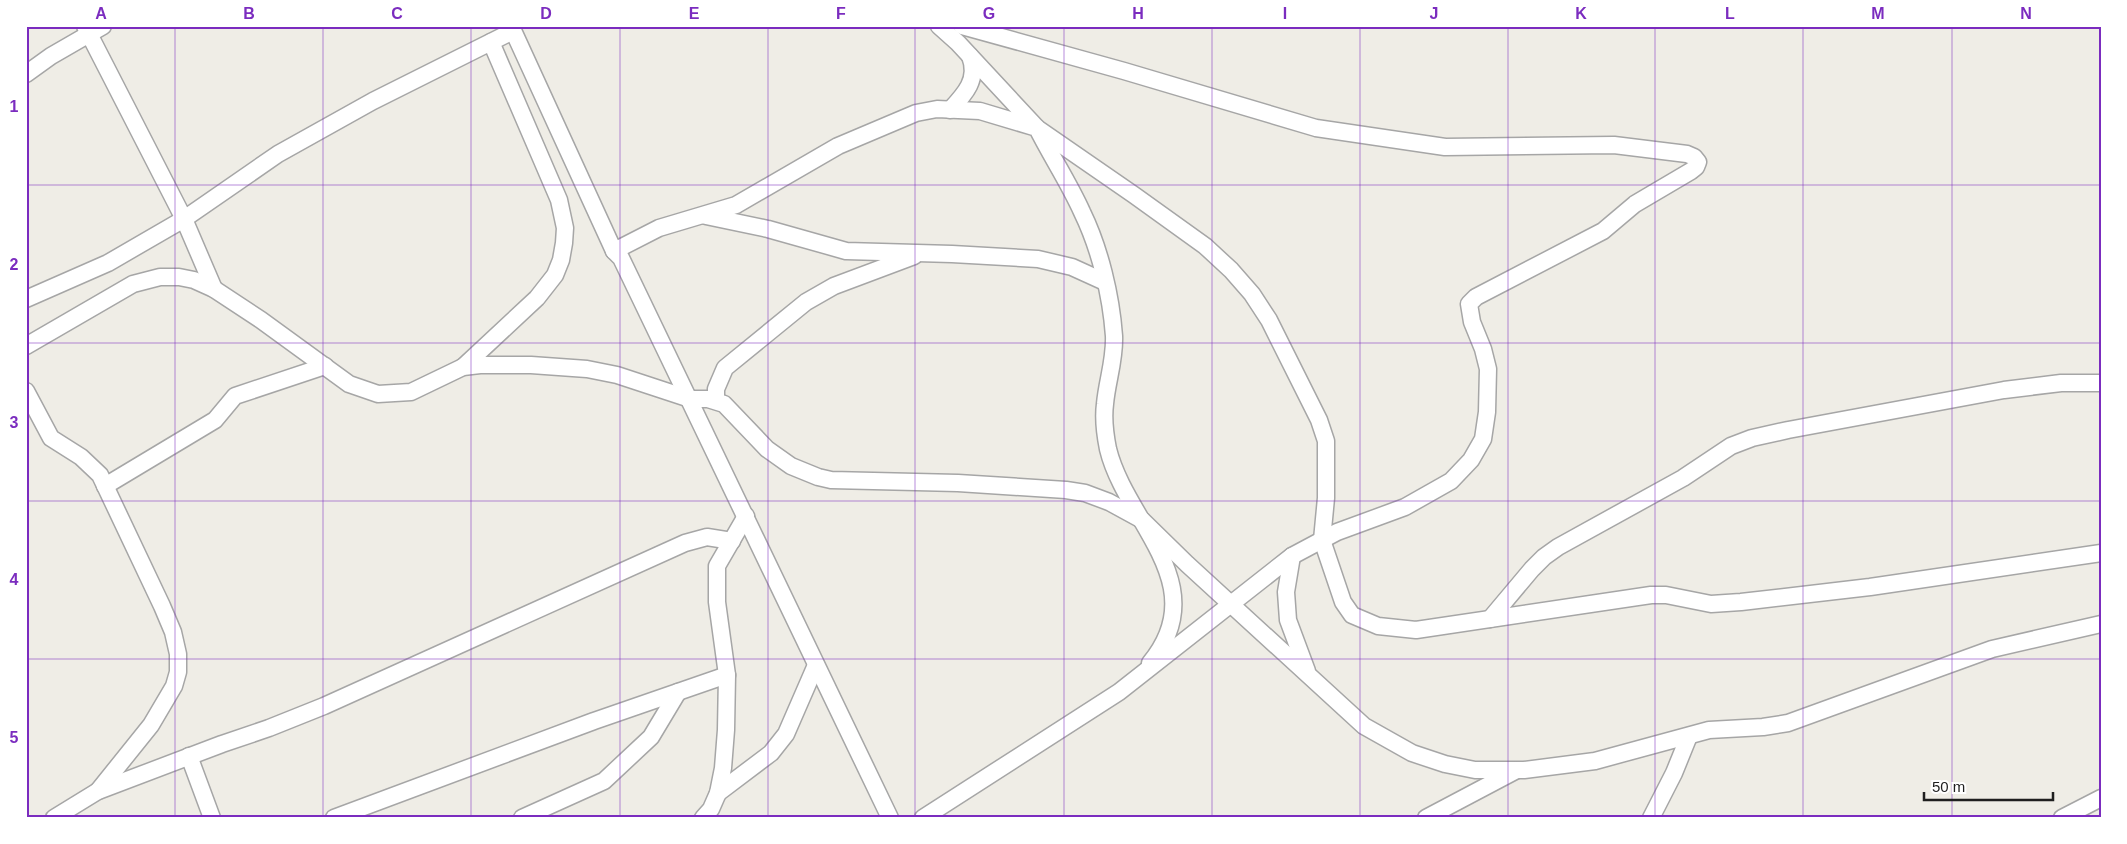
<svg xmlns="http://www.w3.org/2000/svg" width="2127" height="844" viewBox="0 0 2127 844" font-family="Helvetica,sans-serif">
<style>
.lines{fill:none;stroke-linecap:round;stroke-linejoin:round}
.minor-casing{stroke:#a6a6a6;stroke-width:19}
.minor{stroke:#fff;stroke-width:16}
.grid{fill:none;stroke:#7b2cbf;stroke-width:1;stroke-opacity:0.55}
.neatline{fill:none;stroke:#7b2cbf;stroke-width:2}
.grid-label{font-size:16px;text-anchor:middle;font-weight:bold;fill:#7b2cbf}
</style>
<rect width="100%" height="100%" fill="#efede6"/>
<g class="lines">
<defs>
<g id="minor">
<polyline points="85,26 184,219 214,289"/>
<polyline points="511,26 614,251 621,258 890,818"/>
<polyline points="939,26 958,43 1037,128 1134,195 1205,246 1231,270 1252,294 1269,320 1319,420 1326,441 1326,498 1322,540 1343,602 1352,615 1378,626 1416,630 1651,595 1666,595 1711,604 1741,602 1870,587 2101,553"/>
<polyline points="26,74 51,56 103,26"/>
<path d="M950,110c15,-16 29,-31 20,-54"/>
<polyline points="706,216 768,229 846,251 952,254 1038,259 1072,267 1105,282"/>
<path d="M614,251l45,-23 77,-23 102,-59 78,-33 21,-4 43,2 57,17c14,28 32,55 45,84 18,37 29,83 32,124 1,24 -7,45 -9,68 -2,15 0,30 3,45 18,74 107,135 42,214"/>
<polyline points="26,299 108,263 184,219 278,154 373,101 513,31"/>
<polyline points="26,346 133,284 160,277 179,277 194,280 214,289 261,320 349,384 378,394 411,392 463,367 480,365 531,365 587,369 617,375 690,399 708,399 724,404 767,449 791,466 818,477 831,480 958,483 1066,490 1085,493 1109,502 1142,520 1187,564 1364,726 1412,753 1445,764 1475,770 1524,770 1595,761 1709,730 1763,727 1788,723 1992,649 2101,624"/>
<polyline points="463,367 537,298 555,275 561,260 564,243 565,228 559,200 491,42"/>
<polyline points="26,391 51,438 81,457 100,475 162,606 173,632 178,654 178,672 174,686 151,725 98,791"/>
<polyline points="716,400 716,389 725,368 806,302 834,286 914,256"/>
<polyline points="105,486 215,420 235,396 325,366"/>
<polyline points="1292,556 1286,592 1288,620 1307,671"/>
<polyline points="1490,619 1532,569 1544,557 1558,547 1683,478 1731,446 1752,438 1788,430 2004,390 2061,383 2101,383"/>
<polyline points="189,756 212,818"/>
<polyline points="718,793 771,753 786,734 816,665"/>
<polyline points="54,818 98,791 222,744 269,728 324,706 685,543 707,537 732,541"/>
<polyline points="334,818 594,721 727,675"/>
<polyline points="522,818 604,781 651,737 678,692"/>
<polyline points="703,818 711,809 718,793 723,768 726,730 727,675 717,602 717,566 746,516"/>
<polyline points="923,818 1119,692 1292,556 1337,532 1405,507 1451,481 1471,460 1483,439 1487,412 1488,369 1483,349 1472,322 1469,304 1476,297 1603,231 1635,204 1691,171 1696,167 1698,162 1694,157 1687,154 1614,145 1445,147 1316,128 1124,71 962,26"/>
<polyline points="1426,818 1515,771"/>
<polyline points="1651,818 1674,773 1689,736"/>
<polyline points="2062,818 2101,798"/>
</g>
</defs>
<use href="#minor" class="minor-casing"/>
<use href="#minor" class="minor"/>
</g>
<path class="grid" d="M175,26v792M323,26v792M471,26v792M620,26v792M768,26v792M915,26v792M1064,26v792M1212,26v792M1360,26v792M1508,26v792M1655,26v792M1803,26v792M1952,26v792M26,185h2075M26,343h2075M26,501h2075M26,659h2075"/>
<rect width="2127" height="844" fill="none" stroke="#ffffff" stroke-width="55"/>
<path d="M1924 792v8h129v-8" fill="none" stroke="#1f1f1f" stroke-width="2.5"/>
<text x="1932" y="792" font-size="15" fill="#1f1f1f" stroke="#ffffff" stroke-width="4" paint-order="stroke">50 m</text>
<rect x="28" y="28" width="2072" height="788" class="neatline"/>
<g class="grid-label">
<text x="101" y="19">A</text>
<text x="249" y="19">B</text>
<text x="397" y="19">C</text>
<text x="546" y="19">D</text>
<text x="694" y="19">E</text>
<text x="841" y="19">F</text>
<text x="989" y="19">G</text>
<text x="1138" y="19">H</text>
<text x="1285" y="19">I</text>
<text x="1434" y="19">J</text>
<text x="1581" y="19">K</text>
<text x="1730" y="19">L</text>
<text x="1878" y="19">M</text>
<text x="2026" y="19">N</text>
<text x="14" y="112">1</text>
<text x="14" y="270">2</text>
<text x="14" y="428">3</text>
<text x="14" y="585">4</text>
<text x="14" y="743">5</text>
</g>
</svg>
